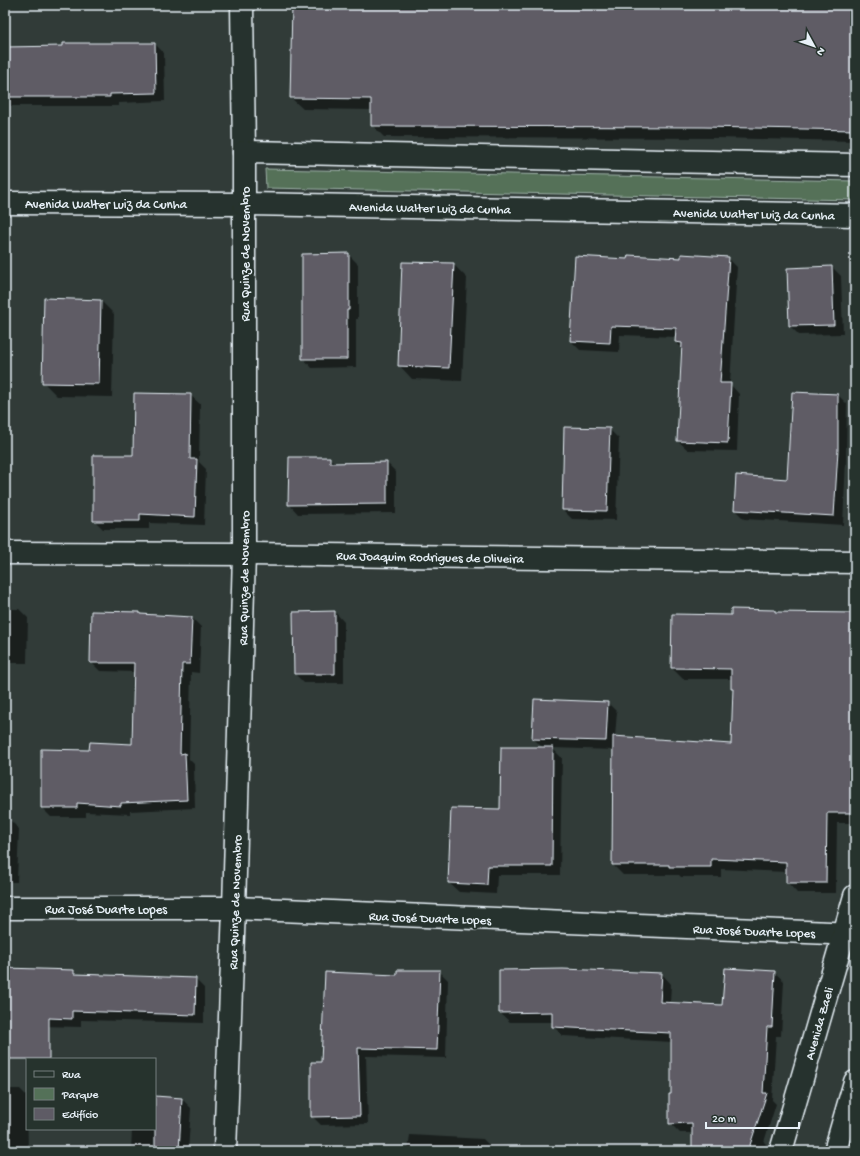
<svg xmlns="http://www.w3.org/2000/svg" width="860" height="1156" viewBox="0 0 860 1156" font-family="'Gochi Hand',sans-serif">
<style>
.green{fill:#547158;stroke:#9eb1a8}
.shadow{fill:#0007}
.building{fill:#5e5b65;stroke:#e8f1f8}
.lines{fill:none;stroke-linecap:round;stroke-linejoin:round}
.street-casing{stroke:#e8f1f8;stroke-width:25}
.secondary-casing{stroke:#e8f1f8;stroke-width:25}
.street{stroke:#26332d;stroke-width:22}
.secondary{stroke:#26332d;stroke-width:22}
.labels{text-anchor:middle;stroke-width:4;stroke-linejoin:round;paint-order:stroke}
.street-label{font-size:13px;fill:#e8f1f8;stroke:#26332d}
</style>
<rect width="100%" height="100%" fill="#313b38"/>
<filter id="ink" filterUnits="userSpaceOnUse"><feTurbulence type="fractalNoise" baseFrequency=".025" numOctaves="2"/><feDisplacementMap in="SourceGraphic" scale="8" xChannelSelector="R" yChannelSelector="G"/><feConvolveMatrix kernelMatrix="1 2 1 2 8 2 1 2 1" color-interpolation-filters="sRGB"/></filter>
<g filter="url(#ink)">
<polygon class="green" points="265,169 855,181 855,200 266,188"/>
<g class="shadow">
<polygon points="293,5 855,5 855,141 716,138 384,137 372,125 372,110 303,109 291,98"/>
<polygon points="155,44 164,53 165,101 119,103 119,106 11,106 5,99 5,48"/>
<polygon points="348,254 358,264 358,319 356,319 356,367 312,368 303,358"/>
<polygon points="728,258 737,267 730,384 739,394 737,451 688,450 678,441 682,348 676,342 677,337 620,335 619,352 580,350 571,341 628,260"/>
<polygon points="453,264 467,278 462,381 412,379 399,365"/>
<polygon points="832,267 841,276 843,334 799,335 790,326 788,269"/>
<polygon points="100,300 114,314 112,397 57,396 43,382"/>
<polygon points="190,395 200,404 199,462 206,469 204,525 149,523 149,529 103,529 94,520 134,456"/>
<polygon points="838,395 847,404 846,460 843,525 744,519 735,510 788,480"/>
<polygon points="609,429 619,439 616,520 572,519 563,510"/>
<polygon points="330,458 335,464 387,463 396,472 396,513 298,514 289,504"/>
<polygon points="5,609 19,609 28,618 27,663 5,663"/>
<polygon points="774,611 777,613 855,614 855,823 837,823 836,893 797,893 787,882 787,872 721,869 721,877 681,877 679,875 623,875 613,865 614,750 552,748 562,758 560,875 497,875 496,894 459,892 449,883 543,748 533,738 607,702 617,712 615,737 732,745 734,690 732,688 732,679 683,679 672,668 673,615 732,616"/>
<polygon points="335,612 344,622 344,683 304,683 295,674"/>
<polygon points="139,613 142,616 192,618 201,627 199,673 191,672 189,759 194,764 195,808 130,811 130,814 86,812 86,817 51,817 42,808 90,751 133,745 135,672 100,671 91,662"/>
<polygon points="5,820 10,820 19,829 17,882 5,882"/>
<polygon points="5,970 74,971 78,975 195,979 204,988 204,1023 81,1020 81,1027 39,1026 5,1016"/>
<polygon points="439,971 448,980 446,1058 366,1056 368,1124 321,1125 312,1116 322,1063 398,976"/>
<polygon points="774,972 784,981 781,1036 776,1036 772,1100 776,1104 764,1142 766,1144 763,1151 693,1151 693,1133 680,1133 670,1123 672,1095 672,1042 563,1036 553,1026 553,1022 510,1022 500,1013 662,974 671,984 670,1004 723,1006"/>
<polygon points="5,1089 20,1089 27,1096 28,1151 5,1151"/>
<polygon points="155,1097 182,1099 191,1108 188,1151 131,1151 132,1129 155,1129"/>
<polygon points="410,1135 483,1139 489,1145 542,1148 545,1151 408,1151"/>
<polygon points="31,1149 64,1149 66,1151 31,1151"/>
</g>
<g class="building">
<polygon points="292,5 855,5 855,130 703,127 371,126 371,99 290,98"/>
<polygon points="63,43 155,43 156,93 110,94 110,97 5,97 5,47 63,46"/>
<polygon points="349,253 349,310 347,310 347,359 302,359 302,254"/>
<polygon points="681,254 729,257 720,383 731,383 728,443 677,441 682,343 675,342 676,328 611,326 610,343 570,341 575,256 627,259 628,255 681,258"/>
<polygon points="402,262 454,263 449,368 398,366"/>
<polygon points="832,266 834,325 789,326 787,268"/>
<polygon points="44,298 101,300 99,384 42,383"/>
<polygon points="792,392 838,394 838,450 834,516 734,510 736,475 787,479"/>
<polygon points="134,393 191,394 190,459 197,459 195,517 140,514 140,521 93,521 93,455 133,455"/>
<polygon points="564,427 610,428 607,511 562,510"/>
<polygon points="289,457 330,457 330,463 387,462 387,504 288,505"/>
<polygon points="731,609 775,610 775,612 855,613 855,740 852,740 853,775 851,775 852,813 827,813 826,883 786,883 786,862 711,859 711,867 669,867 669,865 612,865 613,736 731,744 733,689 731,689 731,669 671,668 672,614 731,615"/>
<polygon points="91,611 140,612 140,614 192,617 190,664 182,664 180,754 185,753 187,800 121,803 121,806 77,803 77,808 41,808 41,749 89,750 90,742 132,744 134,663 90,663"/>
<polygon points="335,611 335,674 294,674 293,612"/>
<polygon points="534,699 608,702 606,741 532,739"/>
<polygon points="501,747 553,747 552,866 488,866 487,885 448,883 451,808 500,809"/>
<polygon points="5,968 74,970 74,974 196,978 195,1015 72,1011 72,1019 49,1018 49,1059 5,1059"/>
<polygon points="725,968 775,971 772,1027 767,1027 763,1093 767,1093 748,1151 692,1151 692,1123 669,1124 669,1094 671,1094 671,1033 552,1027 552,1012 499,1013 499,970 563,969 662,973 660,1002 722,1005"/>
<polygon points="397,970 440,970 437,1050 358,1048 360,1116 311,1117 311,1062 321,1062 325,972 397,975"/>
<polygon points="155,1096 182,1098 179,1151 155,1151"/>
</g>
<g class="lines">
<defs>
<g id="street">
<polyline points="242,5 244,152"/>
<polyline points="5,203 244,204 244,554 234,908 225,1151"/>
<polyline points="5,553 244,554 855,562"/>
<polyline points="5,908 234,908 855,934"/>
</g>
<g id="secondary">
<polyline points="855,165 244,152 244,204 855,215"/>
<polyline points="781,1151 855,896"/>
<polyline points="835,1151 855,1082"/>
</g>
</defs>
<use href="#street" class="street-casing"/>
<use href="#secondary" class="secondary-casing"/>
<use href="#street" class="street"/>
<use href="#secondary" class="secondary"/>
</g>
</g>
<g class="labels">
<g class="street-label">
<text x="106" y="208">Avenida Walter Luiz da Cunha</text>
<text transform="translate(430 207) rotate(1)" y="5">Avenida Walter Luiz da Cunha</text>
<text transform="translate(754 213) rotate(1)" y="5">Avenida Walter Luiz da Cunha</text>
<text transform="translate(244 254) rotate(-90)" y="5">Rua Quinze de Novembro</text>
<text transform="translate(430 556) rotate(1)" y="5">Rua Joaquim Rodrigues de Oliveira</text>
<text transform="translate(243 578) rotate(-89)" y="5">Rua Quinze de Novembro</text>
<text transform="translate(234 902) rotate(-88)" y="5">Rua Quinze de Novembro</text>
<text x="106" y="913">Rua José Duarte Lopes</text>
<text transform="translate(430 917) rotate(2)" y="5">Rua José Duarte Lopes</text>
<text transform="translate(754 930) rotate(2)" y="5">Rua José Duarte Lopes</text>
<text transform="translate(818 1023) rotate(-74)" y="5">Avenida Zaeli</text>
</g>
</g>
<rect width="860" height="1156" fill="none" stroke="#26332d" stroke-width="20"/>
<rect x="10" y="10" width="840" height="1136" fill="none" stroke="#e8f1f8" stroke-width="1.5" filter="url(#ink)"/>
<rect x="26" y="1058" width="130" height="72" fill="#26332d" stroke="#747f7e"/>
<rect x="34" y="1071" width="20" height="6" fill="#26332d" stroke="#747f7e"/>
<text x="62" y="1078" font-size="12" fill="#e8f1f8">Rua</text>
<rect x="34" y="1088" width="20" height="12" fill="#547158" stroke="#747f7e"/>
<text x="62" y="1098" font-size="12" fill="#e8f1f8">Parque</text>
<rect x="34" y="1108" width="20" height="12" fill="#5e5b65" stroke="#747f7e"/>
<text x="62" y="1118" font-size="12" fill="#e8f1f8">Edifício</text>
<g transform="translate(814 46) rotate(130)" stroke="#26332d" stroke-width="3" paint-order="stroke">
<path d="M0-3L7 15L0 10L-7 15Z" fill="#e8f1f8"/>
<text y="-6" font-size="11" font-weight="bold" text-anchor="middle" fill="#e8f1f8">N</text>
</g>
<path d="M706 1122v6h93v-6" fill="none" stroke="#e8f1f8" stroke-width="2"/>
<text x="712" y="1122" font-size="12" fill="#e8f1f8" stroke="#26332d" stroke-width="3" paint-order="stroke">20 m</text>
</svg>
